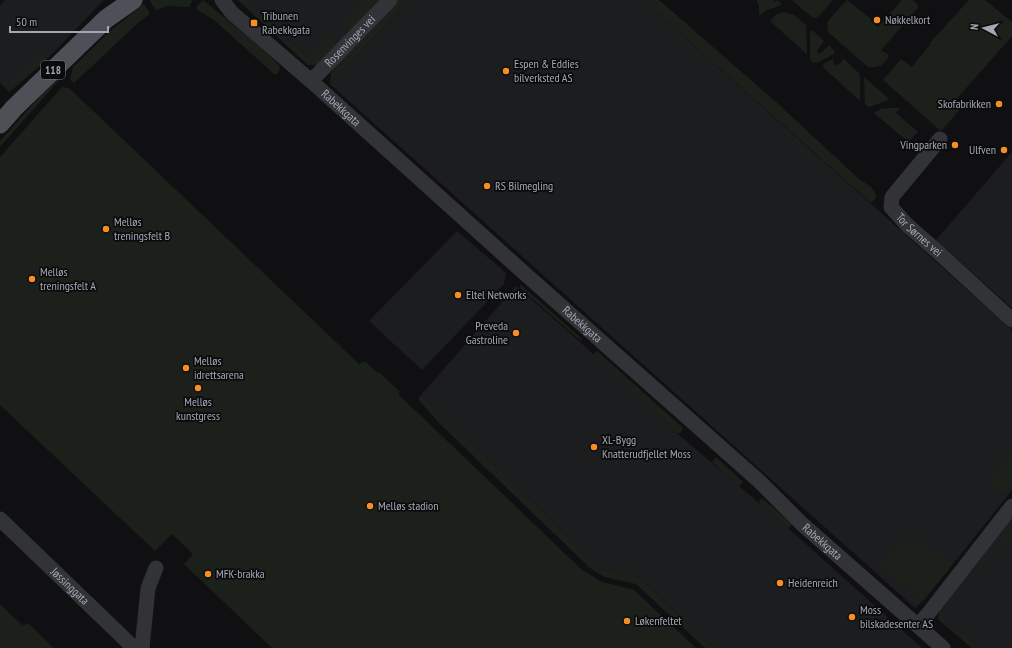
<svg xmlns="http://www.w3.org/2000/svg" width="1012" height="648" viewBox="0 0 1012 648" font-family="'PT Sans Narrow',sans-serif">
<style>
.built{fill:#1c1d1f}
.green{fill:#1b211a}
.lines{fill:none;stroke-linecap:round;stroke-linejoin:round}
.minor{stroke:#313337;stroke-width:15}
.major{stroke:#4d5056;stroke-width:19}
.poi-dot{fill:#f58e24;stroke:#0b0b0d;stroke-width:1.5}
.labels{text-anchor:middle;stroke-width:3.5;stroke-linejoin:round;paint-order:stroke}
.shield{fill:#0b0b0d;stroke:#747a81;stroke-width:1}
.shield-label{font-size:11px;font-weight:bold;fill:#a1a9b3}
.poi-label{font-size:12px;fill:#a1a9b3;stroke:#0b0b0d;text-anchor:start}
.street-label{font-size:12px;fill:#a1a9b3;stroke:#0b0b0d}
</style>
<rect width="100%" height="100%" fill="#101012"/>
<g class="built">
<polygon points="5,0 104,0 46,60 9,92 0,83 0,6"/>
<polygon points="238,0 381,0 334,47 312,65 308,65"/>
<polygon points="409,0 643,0 1012,330 1012,490 925,599 915,608 330,84"/>
<polygon points="1012,152 1012,308 936,240"/>
<polygon points="457,231 506,273 504,284 422,370 369,321"/>
<polygon points="516,286 579,341 677,433 787,527 922,648 714,648 636,574 604,570 421,395"/>
<polygon points="1012,517 1012,648 972,648 938,619 939,611"/>
</g>
<g class="green">
<polygon points="149,0 191,0 192,1 189,7 167,6 156,10"/>
<polygon points="203,0 259,46 280,66 278,73 275,75 214,20 198,10 196,7"/>
<polygon points="238,0 249,0 255,6 254,8 306,56 332,31 336,41 334,47 317,65 308,65"/>
<path d="M363,0h18l-27,27c-6,2 -9,0 -14,-4z"/>
<polygon points="398,0 409,0 330,84 331,73 341,59"/>
<path d="M643,0h16l117,102 83,77c8,5 16,9 17,18l-5,6z"/>
<polygon points="756,0 773,0 775,2 778,0 782,5 767,10 759,15 759,5"/>
<polygon points="792,0 833,0 818,17 813,18"/>
<path d="M847,0l24,19 -1,2 8,6 24,-27h10l6,5v3l-37,42 8,5 -1,3c-5,8 -11,10 -20,9l-40,-35 -1,-10z"/>
<polygon points="969,0 985,0 1012,22 1012,36 954,102 961,108 941,131 883,80 901,59 912,67 930,45 929,44"/>
<polygon points="144,4 150,14 139,22 74,83 70,79 73,67 109,32"/>
<polygon points="784,12 794,15 806,25 807,54 770,21 777,14"/>
<polygon points="812,30 824,41 817,51 819,54 822,52 829,45 835,51 834,54 816,63 812,62 810,59 810,34 811,31"/>
<polygon points="38,52 46,60 13,89 9,83 8,77 10,76 14,79 37,57 36,54"/>
<polygon points="843,58 860,74 860,101 824,68 823,64 833,59 834,64 837,65 842,62"/>
<polygon points="60,74 60,79 0,147 0,141"/>
<polygon points="864,77 887,97 889,100 869,107 865,104"/>
<polygon points="62,87 69,88 359,364 362,362 366,362 378,373 379,372 400,392 398,394 581,569 602,582 634,590 696,648 272,648 184,564 193,554 172,534 155,551 0,405 0,157"/>
<polygon points="891,108 900,108 896,113 918,132 909,141 906,140 874,113 881,109"/>
<polygon points="521,285 582,339 581,341 519,287"/>
<polygon points="597,351 683,428 680,433 677,433 593,355"/>
<polygon points="421,395 604,570 636,574 714,648 705,648 636,584 605,577 590,568 439,423 419,400 419,398"/>
<polygon points="1012,451 1012,484 1003,494 986,480"/>
<polygon points="716,457 743,482 739,486 712,462"/>
<polygon points="762,498 792,524 789,528 787,527 760,504 759,501"/>
<polygon points="1012,527 1012,536 975,575 973,575 973,574"/>
<polygon points="900,537 913,546 920,537 952,565 922,601 878,564"/>
<polygon points="0,604 22,625 29,624 54,648 0,648"/>
<polygon points="942,610 943,618 977,648 972,648 938,619"/>
</g>
<g class="lines">
<g class="minor">
<path id="s1" d="M222,0l10,13 79,68 212,191 236,209 43,43 141,124"/>
<path id="s2" d="M311,81l79,-81"/>
<path id="s3" d="M940,139l-48,58 -1,10 16,18 32,28 73,67"/>
<path id="s4" d="M0,519l133,128h9"/>
<polyline points="918,625 928,614 1012,506"/>
<polyline points="142,648 148,588 156,568"/>
</g>
<polyline class="major" points="0,124 14,108 106,19 133,0"/>
</g>
<g class="poi-dot">
<circle cx="877" cy="20" r="4"/>
<rect x="250" y="19" width="8" height="8" rx="2"/>
<circle cx="506" cy="71" r="4"/>
<circle cx="999" cy="104" r="4"/>
<circle cx="955" cy="145" r="4"/>
<circle cx="1004" cy="150" r="4"/>
<circle cx="487" cy="186" r="4"/>
<circle cx="106" cy="229" r="4"/>
<circle cx="32" cy="279" r="4"/>
<circle cx="458" cy="295" r="4"/>
<circle cx="516" cy="333" r="4"/>
<circle cx="186" cy="368" r="4"/>
<circle cx="198" cy="388" r="4"/>
<circle cx="594" cy="447" r="4"/>
<circle cx="370" cy="506" r="4"/>
<circle cx="208" cy="574" r="4"/>
<circle cx="780" cy="583" r="4"/>
<circle cx="852" cy="617" r="4"/>
<circle cx="627" cy="621" r="4"/>
</g>
<g class="labels">
<rect class="shield" x="41" y="61" width="24" height="18" rx="3"/>
<g class="shield-label">
<text x="53" y="74">118</text>
</g>
<g class="poi-label">
<text x="262" y="20">Tribunen<tspan x="262" dy="14">Rabekkgata</tspan></text>
<text x="885" y="24">Nøkkelkort</text>
<text x="514" y="68">Espen &amp; Eddies<tspan x="514" dy="14">bilverksted AS</tspan></text>
<text x="991" y="108" text-anchor="end">Skofabrikken</text>
<text x="947" y="149" text-anchor="end">Vingparken</text>
<text x="996" y="154" text-anchor="end">Ulfven</text>
<text x="495" y="190">RS Bilmegling</text>
<text x="114" y="226">Melløs<tspan x="114" dy="14">treningsfelt B</tspan></text>
<text x="40" y="276">Melløs<tspan x="40" dy="14">treningsfelt A</tspan></text>
<text x="466" y="299">Eltel Networks</text>
<text x="508" y="330" text-anchor="end">Preveda<tspan x="508" dy="14">Gastroline</tspan></text>
<text x="194" y="365">Melløs<tspan x="194" dy="14">idrettsarena</tspan></text>
<text x="198" y="406" text-anchor="middle">Melløs<tspan x="198" dy="14">kunstgress</tspan></text>
<text x="602" y="444">XL-Bygg<tspan x="602" dy="14">Knatterudfjellet Moss</tspan></text>
<text x="378" y="510">Melløs stadion</text>
<text x="216" y="578">MFK-brakka</text>
<text x="788" y="587">Heidenreich</text>
<text x="860" y="614">Moss<tspan x="860" dy="14">bilskadesenter AS</tspan></text>
<text x="635" y="625">Løkenfeltet</text>
</g>
<g class="street-label">
<text dy="4" stroke="none"><textPath href="#s2" startOffset="56">Rosenvinges vei</textPath></text>
<text dy="4" stroke="none"><textPath href="#s1" startOffset="161">Rabekkgata</textPath></text>
<text dy="4" stroke="none"><textPath href="#s3" startOffset="125">Tor Sørnes vei</textPath></text>
<text dy="4" stroke="none"><textPath href="#s1" startOffset="485">Rabekkgata</textPath></text>
<text dy="4" stroke="none"><textPath href="#s1" startOffset="809">Rabekkgata</textPath></text>
<text dy="4" stroke="none"><textPath href="#s4" startOffset="97">Jøssinggata</textPath></text>
</g>
</g>
<g transform="translate(984 28) rotate(277)" stroke="#0b0b0d" stroke-width="3" paint-order="stroke">
<path d="M0-3L7 15L0 10L-7 15Z" fill="#a1a9b3"/>
<text y="-6" font-size="11" font-weight="bold" text-anchor="middle" fill="#a1a9b3">N</text>
</g>
<path d="M10 26v6h98v-6" fill="none" stroke="#a1a9b3" stroke-width="2"/>
<text x="16" y="26" font-size="12" fill="#a1a9b3" stroke="#0b0b0d" stroke-width="3" paint-order="stroke">50 m</text>
</svg>
